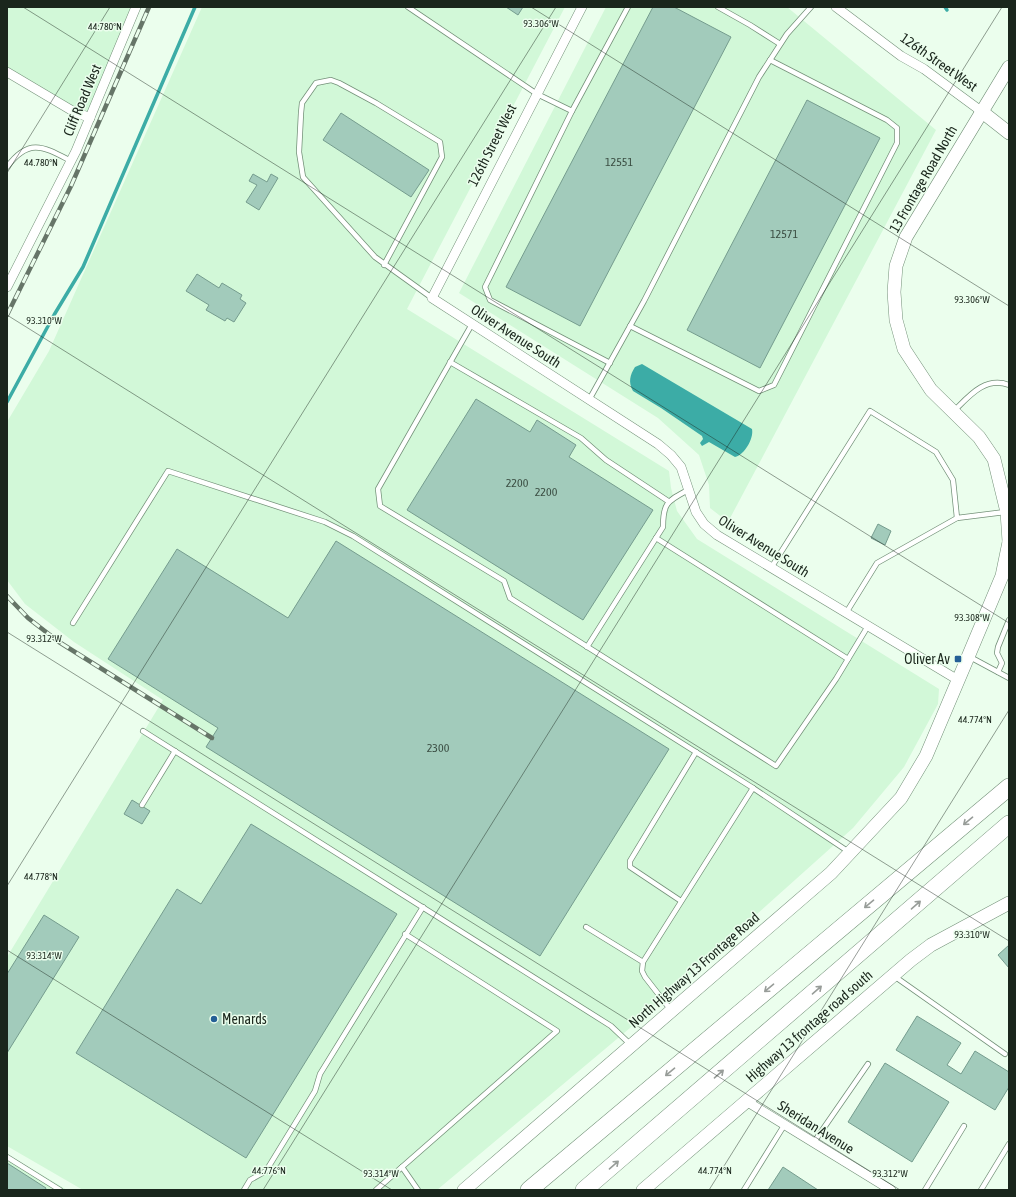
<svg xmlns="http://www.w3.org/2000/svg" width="1016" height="1197" viewBox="0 0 1016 1197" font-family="'Asap Condensed',sans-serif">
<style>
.built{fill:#d2f8d8}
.water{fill:#3caca6}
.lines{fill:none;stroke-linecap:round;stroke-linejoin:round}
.stream{stroke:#3caca6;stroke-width:3.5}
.building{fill:#a2cbbb;stroke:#759c8e}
.lane-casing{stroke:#749179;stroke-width:6}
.street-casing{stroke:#749179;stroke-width:10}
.secondary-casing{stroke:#749179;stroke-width:14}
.highway-casing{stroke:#749179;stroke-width:18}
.lane{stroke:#fff;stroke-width:4.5}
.street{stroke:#fff;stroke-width:9}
.secondary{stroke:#fff;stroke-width:13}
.highway{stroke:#fff;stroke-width:17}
.rail-casing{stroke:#667568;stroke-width:4.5}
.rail{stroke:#ebfeed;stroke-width:3;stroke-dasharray:9;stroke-linecap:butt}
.oneway{stroke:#989d99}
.ticks{fill:none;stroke:#1a261c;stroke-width:1;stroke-opacity:0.45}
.poi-dot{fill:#245f96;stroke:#ebfeed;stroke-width:1.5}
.labels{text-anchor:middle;stroke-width:3;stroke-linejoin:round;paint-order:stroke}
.number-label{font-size:12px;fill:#3c4f44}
.street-label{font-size:14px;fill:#1a261c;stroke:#ebfeed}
.poi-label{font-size:14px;fill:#1a261c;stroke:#ebfeed;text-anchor:end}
.ticks-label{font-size:10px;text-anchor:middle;fill:#1a261c;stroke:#ebfeed;stroke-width:3;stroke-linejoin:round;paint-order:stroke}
</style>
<rect width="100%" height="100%" fill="#ebfeed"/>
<g class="built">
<polygon points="7,7 133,7 90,118 7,72"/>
<polygon points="202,7 565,7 407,309 669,471 671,488 677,511 697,539 939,689 938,704 904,767 853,828 630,1028 437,1190 83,1190 7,1146 7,957 163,700 74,642 25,604 7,580 7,422 49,351"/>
<polygon points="606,7 787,7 936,130 728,522 710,508 709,485 699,455 658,418 459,293"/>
<polygon points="7,1154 67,1190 7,1190"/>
</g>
<path class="water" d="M642,364l110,65c2,10 -8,26 -17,28l-26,-15 -7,4 -2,-3 3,-4 -1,-3 -41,-28 -28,-17c-5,-9 -3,-16 2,-24z"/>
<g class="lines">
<g class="stream">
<polyline points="945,7 947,10"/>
<polyline points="7,402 54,315 83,267 195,7"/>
</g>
</g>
<g class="building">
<polygon points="506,7 523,7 518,15"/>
<polygon points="653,7 674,7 731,37 580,326 506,287"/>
<polygon points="807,100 880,138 760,368 687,330"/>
<polygon points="341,113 429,170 411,197 323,140"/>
<polygon points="253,174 267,182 271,174 278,178 259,210 246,202 257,185 249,181"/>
<polygon points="197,274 219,288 222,283 242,295 240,299 246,303 234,322 227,318 225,321 206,310 209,305 186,291"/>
<polygon points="476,399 530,432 537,420 576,445 569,457 653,510 583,620 407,510"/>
<polygon points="878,524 891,531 885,545 871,538"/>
<polygon points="336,541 669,749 540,956 206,747 218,728 108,659 177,549 288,618"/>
<polygon points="132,800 150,811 142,824 124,814"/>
<polygon points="251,824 397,914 246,1158 76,1053 177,889 201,904"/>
<polygon points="44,915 79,937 7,1053 7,974"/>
<polygon points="1009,945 1009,968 998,955"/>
<polygon points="917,1016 961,1043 947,1065 961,1074 975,1051 1009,1072 1009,1087 995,1110 896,1050"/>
<polygon points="885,1063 949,1102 912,1162 848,1122"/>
<polygon points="7,1163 46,1188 45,1190 7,1190"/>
<polygon points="783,1167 818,1190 768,1190"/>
</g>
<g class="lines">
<defs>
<g id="lane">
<polyline points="408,7 537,94 572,111 485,287 490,300 610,363"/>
<polyline points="718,7 750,25 780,44"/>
<polyline points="572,111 628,7"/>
<path d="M7,167c22,-30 37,-20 64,-6"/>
<polyline points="384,265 442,157 440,142 376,103 339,83 331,80 316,83 302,103 301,113 299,152 303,177 375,257 432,298"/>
<polyline points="472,324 378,489 380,506 504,581 510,598 776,766 836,679 868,626"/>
<polyline points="630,326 759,391 774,385 897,143 897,128 887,120 770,60"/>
<polyline points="450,362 581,438 606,460 668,501"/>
<polyline points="589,400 644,301 759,77 787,34 811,7"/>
<path d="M954,411c15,-15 31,-35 55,-26"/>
<polyline points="656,538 848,659"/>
<polyline points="771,568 870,411 936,452 953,480 957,518 1005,512"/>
<polyline points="846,613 877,563 957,518"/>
<polyline points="73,623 168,471 325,522 353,536 753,788"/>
<path d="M587,647l76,-120c0,-25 5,-26 25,-37"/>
<polyline points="970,657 1009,678"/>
<polyline points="998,672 1002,663 997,653 998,647 1009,620"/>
<polyline points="143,731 611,1026 631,1045"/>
<polyline points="142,805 175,751"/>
<polyline points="681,901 630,867 630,861 696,752"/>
<polyline points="586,927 643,962"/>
<polyline points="894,976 1005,1054"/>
<polyline points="670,1009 645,977 642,971 643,962 753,788 849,852"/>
<polyline points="814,1142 868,1064"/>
<polyline points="7,1157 60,1190"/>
<polyline points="402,1167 557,1031 405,934"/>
<polyline points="244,1190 250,1180 266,1171 315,1091 320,1074 423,907"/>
<polyline points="376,1190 402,1167 418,1190"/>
<polyline points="744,1190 785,1124"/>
<polyline points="925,1190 964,1126"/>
<polyline points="981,1190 1009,1144"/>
</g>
<g id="street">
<polyline points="582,7 432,298 658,444 671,455 681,467 696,512 704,524 717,535 958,680"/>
<polyline points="836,7 901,56 924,69 981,111"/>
<polyline points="7,72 71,110 90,118"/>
<polyline points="7,287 76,151 136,7"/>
<polyline points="746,1101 891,1190"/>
</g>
<g id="secondary">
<polyline points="1009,67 906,237 896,266 894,292 896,320 904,349 931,390 979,437 994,459 1007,512 1009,541"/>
<polyline points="981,111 1009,133"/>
<polyline points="464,1190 831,873 901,798 926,756 968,657 1002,576 1009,542"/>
<polyline points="643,1190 911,960 931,945 1009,903"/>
</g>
<g id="highway">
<polyline points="529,1190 1009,787"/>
<polyline points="584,1190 1009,824"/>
</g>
</defs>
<use href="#lane" class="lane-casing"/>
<use href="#street" class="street-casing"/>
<use href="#secondary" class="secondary-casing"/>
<use href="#highway" class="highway-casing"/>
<use href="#lane" class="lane"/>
<use href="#street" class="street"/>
<use href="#secondary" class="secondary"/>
<use href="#highway" class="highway"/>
<defs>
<g id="rail">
<polyline points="7,315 71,186 149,7"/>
<polyline points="7,596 28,618 59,642 212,738"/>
</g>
</defs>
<use href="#rail" class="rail-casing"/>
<use href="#rail" class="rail"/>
</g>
<defs><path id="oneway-shaft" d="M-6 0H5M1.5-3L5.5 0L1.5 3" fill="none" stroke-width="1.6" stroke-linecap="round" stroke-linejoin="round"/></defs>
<g class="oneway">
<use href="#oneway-shaft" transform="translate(968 821) rotate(140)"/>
<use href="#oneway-shaft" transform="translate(869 904) rotate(140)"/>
<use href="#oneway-shaft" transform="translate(916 905) rotate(-41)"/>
<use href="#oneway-shaft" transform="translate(769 988) rotate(140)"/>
<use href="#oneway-shaft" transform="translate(817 990) rotate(-41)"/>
<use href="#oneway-shaft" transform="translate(670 1072) rotate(140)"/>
<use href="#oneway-shaft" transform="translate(719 1074) rotate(-41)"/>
<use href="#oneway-shaft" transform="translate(614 1165) rotate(-41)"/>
</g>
<path class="ticks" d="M23,7l986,616M531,7l478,299M7,173l103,-166M7,315l1002,626M7,632l893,558M7,886l549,-879M7,950l385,240M263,1190l739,-1183M709,1190l300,-480"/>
<g class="poi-dot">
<rect x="954" y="655" width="8" height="8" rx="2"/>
<circle cx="214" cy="1019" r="4"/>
</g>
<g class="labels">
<g class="number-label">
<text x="619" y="166">12551</text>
<text x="784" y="238">12571</text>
<text x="517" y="487">2200</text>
<text x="546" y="496">2200</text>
<text x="438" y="752">2300</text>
</g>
<g class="street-label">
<text transform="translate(939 62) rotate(35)" y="5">126th Street West</text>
<text transform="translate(82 100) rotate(-67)" y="5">Cliff Road West</text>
<text transform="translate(492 145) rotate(-63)" y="5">126th Street West</text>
<text transform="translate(923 179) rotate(-60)" y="5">13 Frontage Road North</text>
<text transform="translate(516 336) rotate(33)" y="5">Oliver Avenue South</text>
<text transform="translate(764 546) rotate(32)" y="5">Oliver Avenue South</text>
<text transform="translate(694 970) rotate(-41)" y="5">North Highway 13 Frontage Road</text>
<text transform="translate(809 1026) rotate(-41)" y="5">Highway 13 frontage road south</text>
<text transform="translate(816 1127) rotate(32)" y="5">Sheridan Avenue</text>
</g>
<g class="poi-label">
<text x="950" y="664">Oliver Av</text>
<text x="222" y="1024" text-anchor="start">Menards</text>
</g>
</g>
<g class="ticks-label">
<text x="541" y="27">93.306°W</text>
<text x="105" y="30">44.780°N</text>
<text x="41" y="166">44.780°N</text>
<text x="972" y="303">93.306°W</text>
<text x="44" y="324">93.310°W</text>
<text x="972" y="621">93.308°W</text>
<text x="44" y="642">93.312°W</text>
<text x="975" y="723">44.774°N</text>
<text x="41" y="880">44.778°N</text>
<text x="972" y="938">93.310°W</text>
<text x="44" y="959">93.314°W</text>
<text x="269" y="1174">44.776°N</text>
<text x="715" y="1174">44.774°N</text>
<text x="381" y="1177">93.314°W</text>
<text x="890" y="1177">93.312°W</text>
</g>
<rect width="1016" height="1197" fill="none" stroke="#1a261c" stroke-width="16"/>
</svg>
